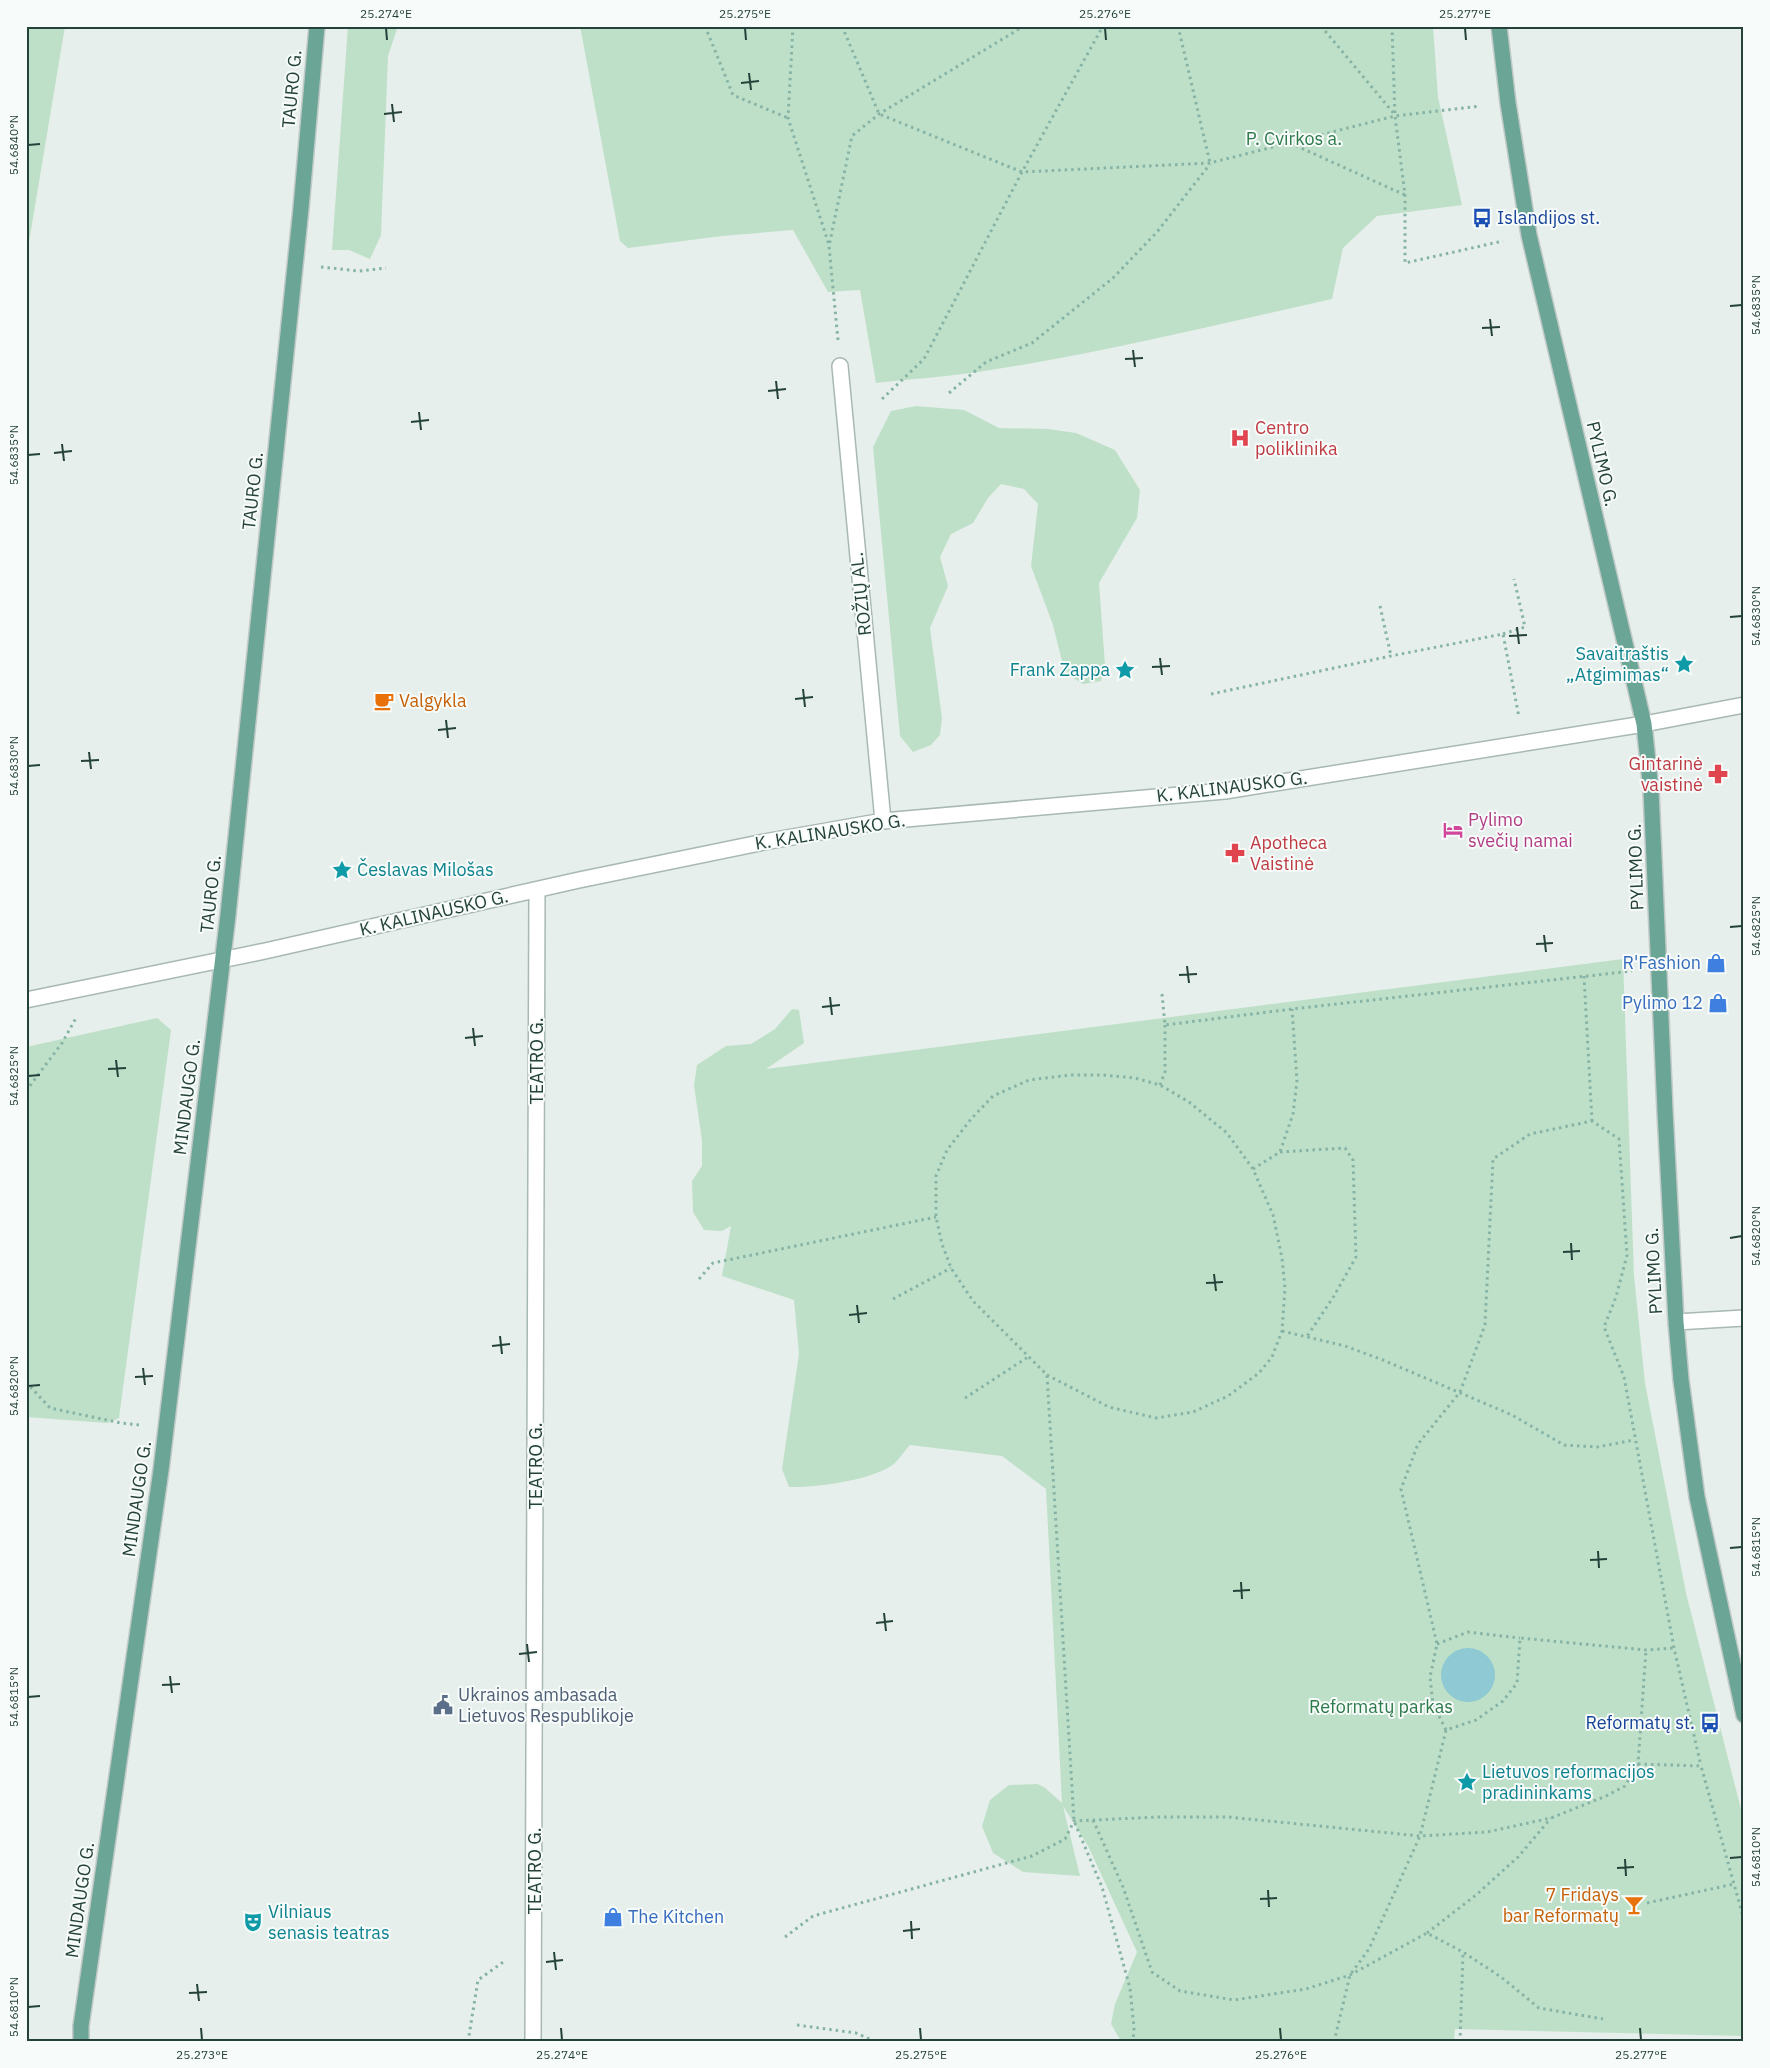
<svg xmlns="http://www.w3.org/2000/svg" width="1770" height="2068" viewBox="0 0 1770 2068" font-family="'IBM Plex Sans',sans-serif">
<style>
.green{fill:#bfe0c8}
.water{fill:#8ec9d4}
.lines{fill:none;stroke-linecap:round;stroke-linejoin:round}
.minor-casing{stroke:#a8b8b2;stroke-width:18}
.major-casing{stroke:#c2cac8;stroke-width:18}
.path{stroke:#86b3a5;stroke-width:3;stroke-dasharray:2.5 4;stroke-linecap:butt}
.minor{stroke:#fff;stroke-width:15}
.major{stroke:#6aa596;stroke-width:15}
.ticks{fill:none;stroke:#24423a;stroke-width:2}
.labels{text-anchor:middle;stroke-width:4;stroke-linejoin:round;paint-order:stroke}
.street-label{font-size:18px;fill:#24423a;stroke:#f7fbf9}
.park-label{font-size:18px;fill:#2d7a4b;stroke:#f7fbf9}
.transit-label{font-size:18px;fill:#164399;stroke:#f7fbf9;text-anchor:start}
.health-label{font-size:18px;fill:#be3a42;stroke:#f7fbf9;text-anchor:start}
.culture-label{font-size:18px;fill:#0d838f;stroke:#f7fbf9;text-anchor:start}
.food-label{font-size:18px;fill:#c56008;stroke:#f7fbf9;text-anchor:start}
.hotel-label{font-size:18px;fill:#b23c85;stroke:#f7fbf9;text-anchor:start}
.shop-label{font-size:18px;fill:#366cbe;stroke:#f7fbf9;text-anchor:end}
.service-label{font-size:18px;fill:#4e5e75;stroke:#f7fbf9;text-anchor:start}
.neatline{fill:none;stroke:#24423a;stroke-width:2}
.ticks-label{font-size:12px;text-anchor:middle;fill:#24423a}
</style>
<rect width="100%" height="100%" fill="#e6efeb"/>
<g class="green">
<polygon points="26,26 65,26 26,260"/>
<polygon points="348,26 398,26 388,56 381,235 370,259 349,250 332,250"/>
<path d="M580,26h853l5,71 24,108 -85,11 -34,32 -11,51c-118,26 -235,55 -354,73 -34,5 -68,7 -102,11l-16,-93 -32,2 -35,-62 -71,6 -94,12 -8,-7z"/>
<polygon points="916,406 964,410 999,428 1048,429 1076,433 1115,450 1140,490 1137,518 1099,583 1105,665 1101,681 1083,684 1065,673 1053,625 1031,566 1038,504 1024,489 1001,484 988,498 973,523 951,534 940,557 948,586 930,628 942,718 940,735 931,745 913,752 900,736 873,447 891,411"/>
<path d="M1623,959l11,317 11,107 41,210 58,228v215l-289,-7 -1,13 -333,-1 -10,-17 4,-20 22,-52 -49,-106 -25,-40 17,70 -57,-4 -30,-19 -11,-27 8,-26 19,-15 28,-1 7,3 18,16 -16,-314 -44,-33 -92,-11c-5,5 -10,13 -15,18 -20,17 -80,25 -106,24l-7,-18 17,-115 -5,-54 -72,-24 9,-50 -9,5 -18,-1 -11,-18 -1,-31 10,-15v-25l-8,-56 3,-20 29,-19 25,-2 24,-15 17,-20 7,1 5,33 -38,26z"/>
<polygon points="157,1018 171,1030 119,1418 107,1423 26,1417 26,1047"/>
</g>
<circle class="water" cx="1468" cy="1675" r="27"/>
<g class="lines">
<defs>
<g id="minor">
<polyline points="840,366 883,821"/>
<polyline points="26,1000 265,951 579,880 764,842 883,821 1225,791 1644,724 1744,705"/>
<polyline points="1676,1322 1744,1318"/>
<polyline points="533,2042 537,890"/>
</g>
<g id="major">
<polyline points="1499,26 1508,103 1529,235 1644,724 1651,790 1665,1111 1676,1322 1681,1380 1697,1497 1744,1715"/>
<polyline points="81,2042 81,2026 161,1470 228,915 301,208 317,26"/>
</g>
</defs>
<use href="#minor" class="minor-casing"/>
<use href="#major" class="major-casing"/>
<g class="path">
<polyline points="705,26 733,95 788,118"/>
<polyline points="793,26 788,118 829,245"/>
<polyline points="842,26 879,114 1022,172 1210,163 1395,116 1480,106"/>
<polyline points="1178,26 1210,163"/>
<polyline points="1321,26 1395,115"/>
<polyline points="1392,26 1395,116 1405,195 1405,263 1503,241"/>
<polyline points="1290,143 1405,195"/>
<polyline points="321,267 359,271 386,268"/>
<polyline points="838,340 829,246 852,136 879,114 1024,26"/>
<polyline points="949,393 986,362 1032,343 1113,278 1157,232 1210,164"/>
<polyline points="882,399 924,359 1022,172 1103,26"/>
<polyline points="1380,606 1391,656"/>
<polyline points="1503,634 1525,627 1514,579"/>
<polyline points="1211,694 1391,656 1503,634 1519,717"/>
<polyline points="1584,976 1592,1121"/>
<polyline points="1162,994 1165,1025 1292,1009 1632,971"/>
<polyline points="1160,1085 1165,1072 1165,1025"/>
<polyline points="26,1091 62,1043 76,1018"/>
<polyline points="1280,1152 1345,1148 1353,1160 1356,1257 1334,1296 1306,1338"/>
<polyline points="1253,1169 1280,1152 1293,1114 1297,1081 1292,1009"/>
<polyline points="699,1279 713,1263 936,1217"/>
<polyline points="893,1299 951,1268"/>
<polyline points="1282,1331 1345,1346 1383,1360 1512,1415 1564,1445 1597,1447 1634,1440"/>
<polyline points="1047,1375 1109,1407 1156,1418 1193,1412 1228,1396 1259,1373 1272,1357 1282,1331 1285,1288 1282,1258 1273,1215 1253,1169 1227,1133 1189,1102 1160,1085 1135,1078 1103,1075 1071,1075 1029,1080 993,1096 971,1119 947,1150 936,1176 936,1217 942,1244 951,1268 973,1301 1047,1375 1074,1821 1102,1887 1130,1988 1134,2028 1133,2042"/>
<polyline points="26,1382 50,1408 121,1423 140,1425"/>
<polyline points="965,1398 1028,1357"/>
<polyline points="1437,1644 1468,1632 1520,1638"/>
<polyline points="1446,1730 1433,1704 1430,1677 1437,1644 1401,1489 1418,1444 1460,1392 1485,1325 1493,1159 1530,1134 1592,1121 1619,1139 1627,1255 1616,1297 1604,1327 1624,1377 1674,1648 1701,1766"/>
<polyline points="1638,1764 1701,1766 1744,1920"/>
<polyline points="1093,1820 1123,1887 1152,1972 1180,1991 1234,2000 1306,1989 1350,1975 1427,1933 1463,1952 1501,1977 1539,2008 1603,2019"/>
<polyline points="1647,1903 1734,1884"/>
<polyline points="1427,1933 1476,1895 1518,1857 1551,1818"/>
<polyline points="785,1937 813,1916 1032,1856 1065,1839 1074,1821 1158,1817 1228,1817 1420,1836 1487,1832 1551,1818 1606,1796 1625,1786 1638,1764 1646,1650"/>
<polyline points="797,2025 856,2033 876,2042"/>
<polyline points="468,2042 478,1980 506,1960"/>
<polyline points="1334,2042 1350,1975 1369,1949 1420,1836 1446,1730 1476,1720 1503,1701 1517,1683 1520,1638 1646,1650 1674,1648"/>
<polyline points="1460,2042 1463,1953"/>
</g>
<use href="#minor" class="minor"/>
<use href="#major" class="major"/>
</g>
<path class="ticks" d="M386,28l1,12M745,28l1,12M1105,28l1,12M1465,28l1,12M749,73l2,17M741,83l18,-2M392,104l2,18M384,114l18,-2M28,145l12,-1M1730,306l12,-1M1490,319l2,17M1482,328l18,-1M1133,350l2,17M1125,359l18,-1M776,381l2,18M768,391l18,-2M419,412l2,18M411,422l18,-2M62,444l2,17M54,453l18,-2M28,455l12,-1M1730,617l12,-1M1517,627l2,17M1509,636l18,-1M1160,658l2,17M1152,667l18,-1M803,689l2,18M795,699l18,-2M446,720l2,18M438,730l18,-2M89,752l2,17M81,761l18,-1M28,766l12,-1M1730,927l12,-1M1544,935l2,17M1536,944l17,-1M1187,966l2,17M1179,975l18,-1M830,997l2,18M822,1007l18,-2M473,1028l2,18M465,1038l18,-2M116,1060l2,17M108,1069l18,-1M28,1076l12,-1M1730,1238l12,-2M1571,1243l1,17M1563,1252l17,-1M1214,1274l2,17M1206,1283l17,-1M857,1305l2,18M849,1315l18,-2M500,1336l2,18M492,1346l18,-2M143,1368l2,17M135,1377l18,-1M28,1386l12,-1M1730,1548l12,-1M1598,1551l1,17M1590,1560l17,-1M1241,1582l1,17M1233,1591l17,-1M884,1613l2,18M876,1623l17,-2M527,1644l2,18M519,1654l18,-2M170,1676l2,17M162,1685l18,-1M28,1697l12,-1M1730,1858l12,-1M1625,1859l1,17M1617,1868l17,-1M1268,1890l1,17M1260,1899l17,-1M911,1921l1,18M903,1931l17,-2M554,1952l2,18M546,1962l17,-2M197,1984l2,17M189,1993l18,-1M28,2007l12,-1M201,2028l1,12M561,2028l1,12M920,2028l1,12M1280,2028l1,12M1640,2028l1,12"/>
<defs>
<symbol id="bus-bare" viewBox="-9 -9 18 18"><path d="M-5-6H5V4H4V6H2V4H-2V6H-4V4H-5ZM-3.5-4V0h7V-4ZM-3.5 1.2v1.5H-2V1.2ZM2 1.2v1.5H3.5V1.2Z" fill="#1a4fb4" stroke="#f7fbf9" stroke-width="2.5" paint-order="stroke"/></symbol>
<symbol id="hospital-bare" viewBox="-9 -9 18 18"><path d="M-5-5h3v3.5h4V-5h3V5h-3V1.5h-4V5h-3Z" fill="#e0444e" stroke="#f7fbf9" stroke-width="2.5" paint-order="stroke"/></symbol>
<symbol id="sight-bare" viewBox="-9 -9 18 18"><path d="M0-6L1.8-2.2L6-1.7L2.9 1.2L3.7 5.4L0 3.3L-3.7 5.4L-2.9 1.2L-6-1.7L-1.8-2.2Z" fill="#0f9aa8" stroke="#f7fbf9" stroke-width="2.5" paint-order="stroke"/></symbol>
<symbol id="cafe-bare" viewBox="-9 -9 18 18"><path d="M-5.5-4.5H6V0H3Q3 3.5 0 3.5H-2.5Q-5.5 3.5-5.5 0ZM3-3.2v2h1.7v-2ZM-6 4.5H4V6H-6Z" fill="#e8710a" stroke="#f7fbf9" stroke-width="2.5" paint-order="stroke"/></symbol>
<symbol id="pharmacy-bare" viewBox="-9 -9 18 18"><path d="M-2-6h4v4h4v4h-4v4h-4v-4h-4v-4h4Z" fill="#e0444e" stroke="#f7fbf9" stroke-width="2.5" paint-order="stroke"/></symbol>
<symbol id="hotel-bare" viewBox="-9 -9 18 18"><path d="M-6-4.5h1.5V1H6V5H4.5V3h-9V5H-6ZM-4 0a1.8 1.8 0 1 1 3.6 0ZM.5 0V-2.5h3Q6-2.5 6 0Z" fill="#d1479c" stroke="#f7fbf9" stroke-width="2.5" paint-order="stroke"/></symbol>
<symbol id="shop-bare" viewBox="-9 -9 18 18"><path d="M-5-2.5h2.3a2.7 3.5 0 0 1 5.4 0H5L5.5 6h-11ZM-1.5-2.5h3a1.5 2.3 0 0 0-3 0Z" fill="#3f7fe0" stroke="#f7fbf9" stroke-width="2.5" paint-order="stroke"/></symbol>
<symbol id="civic-bare" viewBox="-9 -9 18 18"><path d="M-.6-6.5H3V-4.5H.6V-3L4-1V1h2V6H-6V1h2V-1L-.6-3ZM-1.2 2.5V6h2.4V2.5Z" fill="#5c6f8a" stroke="#f7fbf9" stroke-width="2.5" paint-order="stroke"/></symbol>
<symbol id="bar-bare" viewBox="-9 -9 18 18"><path d="M-6-5H6L.8 .8V4.5H3.5V6h-7V4.5H-.8V.8Z" fill="#e8710a" stroke="#f7fbf9" stroke-width="2.5" paint-order="stroke"/></symbol>
<symbol id="theatre-bare" viewBox="-9 -9 18 18"><path d="M-5-5.5Q0-4 5-5.5V0Q5 5 0 6Q-5 5-5 0ZM-3.3-2.5H-1v1.5H-3.3ZM1-2.5H3.3v1.5H1ZM-2.8 1Q0 5.5 2.8 1Z" fill="#0f9aa8" stroke="#f7fbf9" stroke-width="2.5" paint-order="stroke"/></symbol>
</defs>
<g fill-rule="evenodd">
<use href="#bus-bare" x="1468" y="204" width="28" height="28"/>
<use href="#hospital-bare" x="1226" y="424" width="28" height="28"/>
<use href="#sight-bare" x="1670" y="650" width="28" height="28"/>
<use href="#sight-bare" x="1111" y="656" width="28" height="28"/>
<use href="#cafe-bare" x="370" y="687" width="28" height="28"/>
<use href="#pharmacy-bare" x="1704" y="760" width="28" height="28"/>
<use href="#hotel-bare" x="1439" y="816" width="28" height="28"/>
<use href="#pharmacy-bare" x="1221" y="839" width="28" height="28"/>
<use href="#sight-bare" x="328" y="856" width="28" height="28"/>
<use href="#shop-bare" x="1702" y="949" width="28" height="28"/>
<use href="#shop-bare" x="1704" y="989" width="28" height="28"/>
<use href="#civic-bare" x="429" y="1691" width="28" height="28"/>
<use href="#bus-bare" x="1696" y="1709" width="28" height="28"/>
<use href="#sight-bare" x="1453" y="1768" width="28" height="28"/>
<use href="#bar-bare" x="1620" y="1891" width="28" height="28"/>
<use href="#shop-bare" x="599" y="1903" width="28" height="28"/>
<use href="#theatre-bare" x="239" y="1908" width="28" height="28"/>
</g>
<g class="labels">
<g class="street-label">
<text transform="translate(292 89) rotate(-85)" y="6">TAURO G.</text>
<text transform="translate(1602 464) rotate(77)" y="6">PYLIMO G.</text>
<text transform="translate(253 491) rotate(-84)" y="6">TAURO G.</text>
<text transform="translate(861 594) rotate(-96)" y="6">ROŽIŲ AL.</text>
<text transform="translate(1232 787) rotate(-7)" y="6">K. KALINAUSKO G.</text>
<text transform="translate(830 832) rotate(-9)" y="6">K. KALINAUSKO G.</text>
<text transform="translate(1636 867) rotate(-92)" y="6">PYLIMO G.</text>
<text transform="translate(211 894) rotate(-84)" y="6">TAURO G.</text>
<text transform="translate(434 913) rotate(-13)" y="6">K. KALINAUSKO G.</text>
<text transform="translate(537 1061) rotate(-90)" y="6">TEATRO G.</text>
<text transform="translate(187 1097) rotate(-83)" y="6">MINDAUGO G.</text>
<text transform="translate(1654 1271) rotate(-93)" y="6">PYLIMO G.</text>
<text transform="translate(536 1466) rotate(-90)" y="6">TEATRO G.</text>
<text transform="translate(137 1499) rotate(-82)" y="6">MINDAUGO G.</text>
<text transform="translate(535 1871) rotate(-90)" y="6">TEATRO G.</text>
<text transform="translate(80 1900) rotate(-82)" y="6">MINDAUGO G.</text>
</g>
<g class="park-label">
<text x="1294" y="145">P. Cvirkos a.</text>
<text x="1381" y="1713">Reformatų parkas</text>
</g>
<g class="transit-label">
<text x="1497" y="224">Islandijos st.</text>
<text x="1695" y="1729" text-anchor="end">Reformatų st.</text>
</g>
<g class="health-label">
<text x="1255" y="434">Centro<tspan x="1255" dy="21">poliklinika</tspan></text>
<text x="1703" y="770" text-anchor="end">Gintarinė<tspan x="1703" dy="21">vaistinė</tspan></text>
<text x="1250" y="849">Apotheca<tspan x="1250" dy="21">Vaistinė</tspan></text>
</g>
<g class="culture-label">
<text x="1669" y="660" text-anchor="end">Savaitraštis<tspan x="1669" dy="21">„Atgimimas“</tspan></text>
<text x="1110" y="676" text-anchor="end">Frank Zappa</text>
<text x="357" y="876">Česlavas Milošas</text>
<text x="1482" y="1778">Lietuvos reformacijos<tspan x="1482" dy="21">pradininkams</tspan></text>
<text x="268" y="1918">Vilniaus<tspan x="268" dy="21">senasis teatras</tspan></text>
</g>
<g class="food-label">
<text x="399" y="707">Valgykla</text>
<text x="1619" y="1901" text-anchor="end">7 Fridays<tspan x="1619" dy="21">bar Reformatų</tspan></text>
</g>
<g class="hotel-label">
<text x="1468" y="826">Pylimo<tspan x="1468" dy="21">svečių namai</tspan></text>
</g>
<g class="shop-label">
<text x="1701" y="969">R'Fashion</text>
<text x="1703" y="1009">Pylimo 12</text>
<text x="628" y="1923" text-anchor="start">The Kitchen</text>
</g>
<g class="service-label">
<text x="458" y="1701">Ukrainos ambasada<tspan x="458" dy="21">Lietuvos Respublikoje</tspan></text>
</g>
</g>
<rect width="1770" height="2068" fill="none" stroke="#f7fbf9" stroke-width="55"/>
<rect x="28" y="28" width="1714" height="2012" class="neatline"/>
<g class="ticks-label">
<text x="386" y="18">25.274°E</text>
<text x="745" y="18">25.275°E</text>
<text x="1105" y="18">25.276°E</text>
<text x="1465" y="18">25.277°E</text>
<text transform="translate(14 145) rotate(-90)" y="4">54.6840°N</text>
<text transform="translate(1756 305) rotate(-90)" y="4">54.6835°N</text>
<text transform="translate(14 455) rotate(-90)" y="4">54.6835°N</text>
<text transform="translate(1756 616) rotate(-90)" y="4">54.6830°N</text>
<text transform="translate(14 766) rotate(-90)" y="4">54.6830°N</text>
<text transform="translate(1756 926) rotate(-90)" y="4">54.6825°N</text>
<text transform="translate(14 1076) rotate(-90)" y="4">54.6825°N</text>
<text transform="translate(1756 1236) rotate(-90)" y="4">54.6820°N</text>
<text transform="translate(14 1386) rotate(-90)" y="4">54.6820°N</text>
<text transform="translate(1756 1547) rotate(-90)" y="4">54.6815°N</text>
<text transform="translate(14 1697) rotate(-90)" y="4">54.6815°N</text>
<text transform="translate(1756 1857) rotate(-90)" y="4">54.6810°N</text>
<text transform="translate(14 2007) rotate(-90)" y="4">54.6810°N</text>
<text x="202" y="2059">25.273°E</text>
<text x="562" y="2059">25.274°E</text>
<text x="921" y="2059">25.275°E</text>
<text x="1281" y="2059">25.276°E</text>
<text x="1641" y="2059">25.277°E</text>
</g>
</svg>
